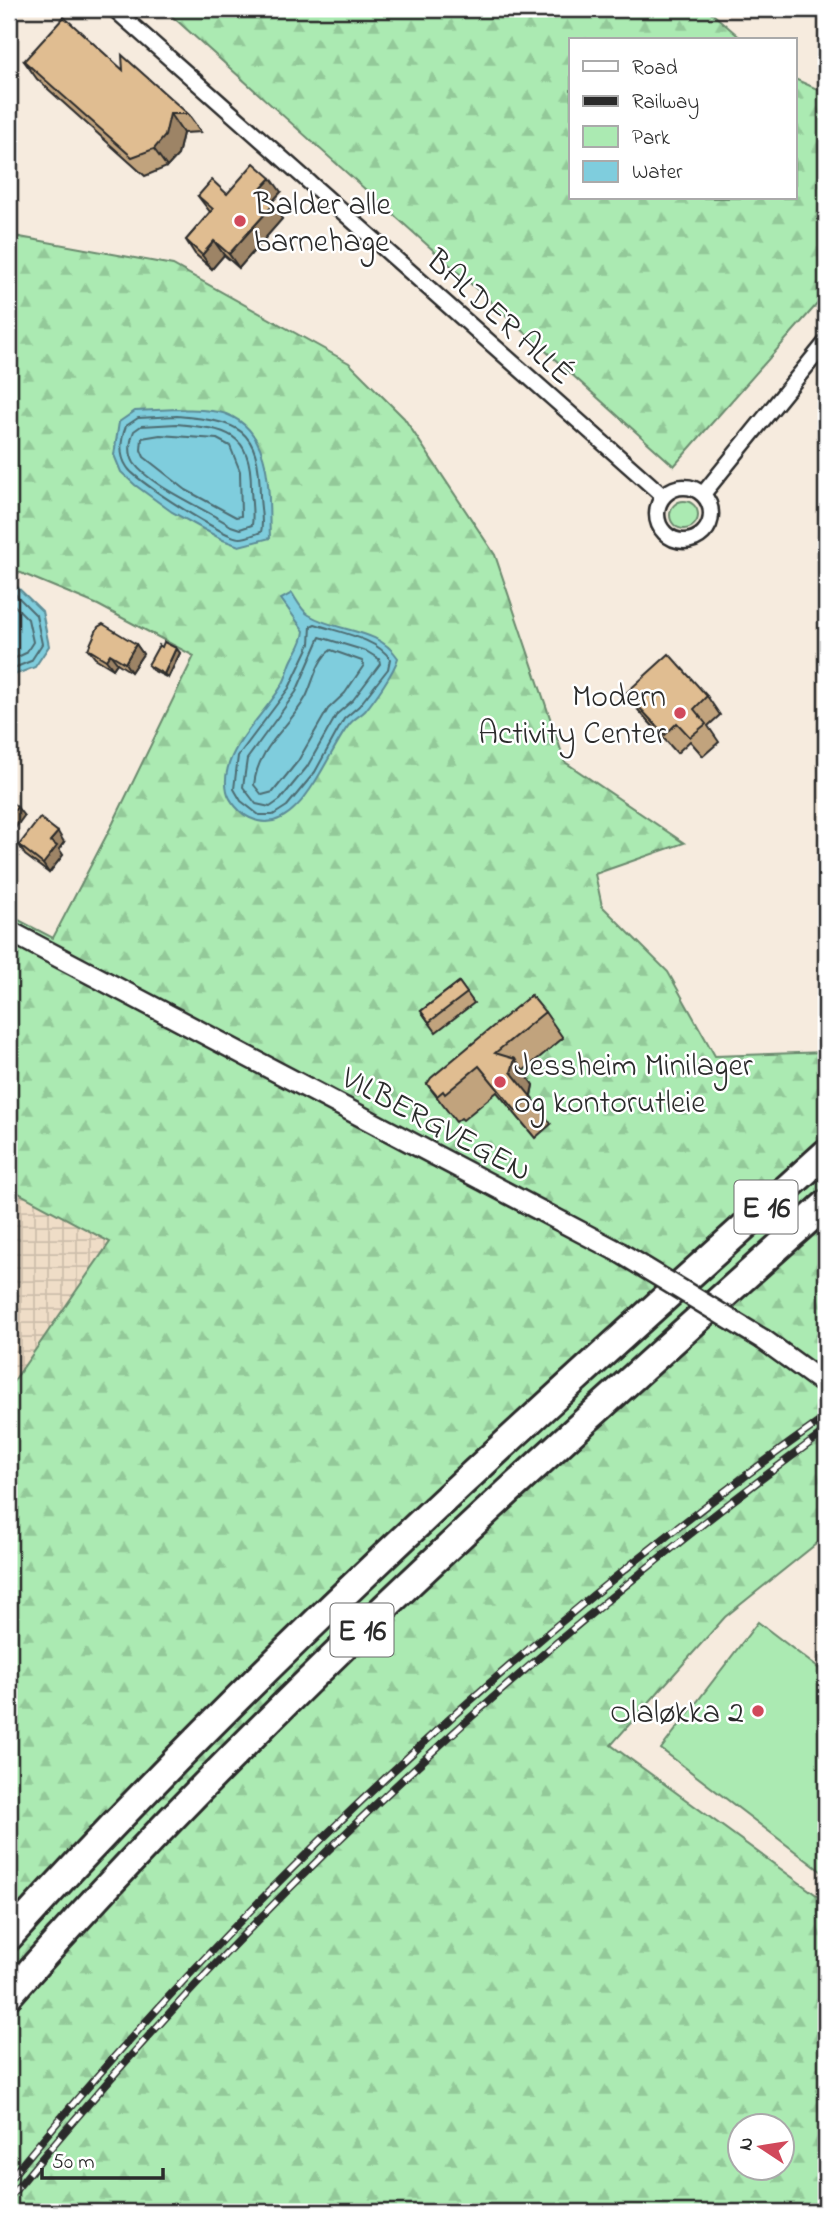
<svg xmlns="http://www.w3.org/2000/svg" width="835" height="2221" viewBox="0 0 835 2221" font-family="'Indie Flower',sans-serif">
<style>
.industrial{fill:url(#industrial-grid)}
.green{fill:#abeab2;stroke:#6b8a6e;stroke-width:2}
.forest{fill:url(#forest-firs);stroke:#6b8a6e;stroke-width:2;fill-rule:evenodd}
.water{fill:#7fcddd;stroke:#5d8c96;stroke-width:2}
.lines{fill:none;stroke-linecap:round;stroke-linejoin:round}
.shore{stroke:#4d6c72;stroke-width:2}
.minor-casing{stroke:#2b2b2b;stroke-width:19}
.secondary-casing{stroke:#2b2b2b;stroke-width:24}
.motorway-casing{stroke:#2b2b2b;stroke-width:32}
.minor{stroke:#fff;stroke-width:14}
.secondary{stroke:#fff;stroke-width:19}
.motorway{stroke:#fff;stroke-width:26}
.rail-casing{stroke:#2b2b2b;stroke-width:8}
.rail{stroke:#fff;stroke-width:5;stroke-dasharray:16;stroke-linecap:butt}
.secondary-bridge-casing{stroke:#2b2b2b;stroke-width:24;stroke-linecap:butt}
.secondary-bridge{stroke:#fff;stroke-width:19}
.wall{fill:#c1a37d;stroke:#2b2b2b;stroke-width:2}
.shaded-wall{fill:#9d8466;stroke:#2b2b2b;stroke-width:2}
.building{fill:#e0bd91;stroke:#2b2b2b;stroke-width:2}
.poi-dot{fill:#d1495b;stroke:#fff;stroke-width:2.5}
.labels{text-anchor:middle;stroke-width:5;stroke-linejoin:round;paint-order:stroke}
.shield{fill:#fff;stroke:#6b6b6b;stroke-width:2}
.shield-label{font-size:30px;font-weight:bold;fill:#2b2b2b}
.poi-label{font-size:32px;fill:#2b2b2b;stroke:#fff;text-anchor:start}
.street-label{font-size:32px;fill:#2b2b2b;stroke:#fff}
</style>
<defs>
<pattern id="industrial-grid" width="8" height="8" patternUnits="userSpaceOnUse" patternTransform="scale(1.75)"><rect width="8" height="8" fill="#efddc7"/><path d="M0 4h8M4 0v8" fill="none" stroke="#cdbeab"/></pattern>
<pattern id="forest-firs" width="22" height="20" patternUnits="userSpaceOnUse" patternTransform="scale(1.75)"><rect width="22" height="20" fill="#abeab2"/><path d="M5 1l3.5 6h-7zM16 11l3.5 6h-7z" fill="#93c999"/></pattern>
</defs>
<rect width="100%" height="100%" fill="#f6ebde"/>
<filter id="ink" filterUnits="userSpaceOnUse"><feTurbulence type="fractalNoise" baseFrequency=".0143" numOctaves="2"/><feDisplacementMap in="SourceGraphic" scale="14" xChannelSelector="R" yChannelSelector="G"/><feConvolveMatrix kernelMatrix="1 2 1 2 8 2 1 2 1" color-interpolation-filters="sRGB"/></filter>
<g filter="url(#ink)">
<polygon class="industrial" points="9,1188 111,1242 9,1388"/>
<g class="green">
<circle cx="684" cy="515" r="14"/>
<polygon points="758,1622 826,1674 826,1875 661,1749"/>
</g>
<g class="forest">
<polygon points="164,9 707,9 743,40 571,40 571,198 795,198 795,79 826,93 826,294 674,466"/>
<path d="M9,235l164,30 176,98 55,55 91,137 70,207 119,81 -89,31 7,32 66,66 47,84 111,-4v484l-101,81 -114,128 215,157v310h-817v-824l101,-146 -101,-54v-273l44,23 60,-115 81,-167 -96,-51 -89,-37zM740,2126h42v42h-42z"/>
</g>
<g class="water">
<path d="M178,409c15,1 34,0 48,5 49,18 42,82 44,124l-31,8 -16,-6 -51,-28 -37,-27 -14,-13 -7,-17 5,-33 16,-11z"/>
<polygon points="9,579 42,611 49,646 35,667 9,677"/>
<path d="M292,593c4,6 10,18 17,22 29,18 68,12 89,43 -4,14 -23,41 -33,53 -5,5 -12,8 -16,14 -22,27 -51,117 -99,93 -9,-4 -21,-17 -23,-27 -9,-38 38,-76 55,-106 5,-8 6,-17 10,-25 5,-10 11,-17 12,-29l-23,-32z"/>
</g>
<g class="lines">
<g class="shore">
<path d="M177,416c62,6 82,10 83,79 0,12 4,26 1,37 -6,2 -14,6 -21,6 -13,1 -105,-57 -113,-71 -9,-13 -6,-28 -1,-41l12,-8z"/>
<path d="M177,424c48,5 74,7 74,63 0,12 3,27 1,38l-12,4 -9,-3c-25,-17 -81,-40 -97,-63 -6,-10 -4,-22 0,-32l7,-5z"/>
<polygon points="160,435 217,439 230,446 240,471 241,516 236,517 186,490 144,457 141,450 142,438"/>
<polyline points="9,588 36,615 42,644 31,661 9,670"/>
<polyline points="9,600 28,619 33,642 26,653 9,661"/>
<path d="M315,624c22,8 62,14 75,35l-2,10 -29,37 -15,13 -29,53 -28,34 -14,9h-14l-18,-14 -7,-12 4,-33 51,-68 21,-44 1,-18z"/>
<polygon points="320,637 366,651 379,659 380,664 353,700 337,714 307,767 280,800 270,807 256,804 243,787 247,759 296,692"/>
<path d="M331,650l31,11 2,4 -19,28 -17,16 -30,52 -25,31 -11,3 -8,-10c4,-39 34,-56 52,-88 7,-14 11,-38 25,-47z"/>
</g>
<defs>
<g id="minor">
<polyline points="114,9 663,496"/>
<circle cx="684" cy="514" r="27"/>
<polyline points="703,494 826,342"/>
</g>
<g id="secondary">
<polyline points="9,931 619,1252"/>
<polyline points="764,1340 826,1385"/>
</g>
<g id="motorway">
<path d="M9,1937c254,-281 536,-531 817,-784"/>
<path d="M9,1995c250,-285 535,-538 817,-791"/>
</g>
</defs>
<use href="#minor" class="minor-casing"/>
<use href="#secondary" class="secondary-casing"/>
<use href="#motorway" class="motorway-casing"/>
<use href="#minor" class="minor"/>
<use href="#secondary" class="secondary"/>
<use href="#motorway" class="motorway"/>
<defs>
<g id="rail">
<path d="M9,2180c237,-288 513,-547 817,-763"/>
<path d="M9,2198c238,-291 514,-546 817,-767"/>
</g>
</defs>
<use href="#rail" class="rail-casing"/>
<use href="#rail" class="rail"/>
<defs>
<polyline id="secondary-bridge" points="619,1252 764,1340"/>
</defs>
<use href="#secondary-bridge" class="secondary-bridge-casing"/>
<use href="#secondary-bridge" class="secondary-bridge"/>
</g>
<g class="wall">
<polygon points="24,61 123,70 188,114 201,132 183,133 178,155 167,167 145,176 37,79"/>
<polygon points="281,192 271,203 282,219 239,268 224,255 212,269 195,254 186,240 210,212 198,196 227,194"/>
<polygon points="136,644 143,654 131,672 117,663 113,669 95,658 88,649"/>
<polygon points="162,647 176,648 180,653 168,678 152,670 148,665"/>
<polygon points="626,693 707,696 720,715 708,726 719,742 703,756 690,741 677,753 639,711"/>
<polygon points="64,842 59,849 63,855 49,873 25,855 19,845"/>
<polygon points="459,982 474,1003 436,1032 421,1011"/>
<polygon points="545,1012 563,1038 523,1071 533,1085 531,1096 551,1124 535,1138 497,1092 463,1120 461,1118 456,1122 427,1084"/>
</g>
<g class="shaded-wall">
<polygon points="170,114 183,133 178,155 167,167 154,149"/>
<polygon points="271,178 281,192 268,206 258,192"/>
<polygon points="273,205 282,219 239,268 229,254"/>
<polygon points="214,241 224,255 212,269 202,255"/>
<polygon points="136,644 143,654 131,672 125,663"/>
<polygon points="176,648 180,653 168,678 164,674"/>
<polygon points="110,654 117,663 113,669 106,660"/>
<polygon points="17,807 24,816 13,831 9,826 9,818"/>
<polygon points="58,832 64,842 59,849 63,855 49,873 43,864 50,841"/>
<polygon points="515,1059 533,1085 530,1099 511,1072"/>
</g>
<g class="building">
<polygon points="64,17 123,70 122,55 188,114 170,114 165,136 154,149 132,157 24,61"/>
<polygon points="254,163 271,178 258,192 273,205 229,254 214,241 202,255 186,240 213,209 198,196 212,180 227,194"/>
<polygon points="103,624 136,644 125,663 110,654 106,660 88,649 98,627"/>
<polygon points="164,642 176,648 164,674 148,665 159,645 162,647"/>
<polygon points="669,654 707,696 694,709 706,724 690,737 677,723 665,735 626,693"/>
<polygon points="9,800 17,807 9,818"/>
<polygon points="40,818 58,832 50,841 57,846 43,864 19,845"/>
<polygon points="459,982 467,993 429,1022 421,1011"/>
<polygon points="531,995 545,1012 495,1053 515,1059 511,1072 532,1098 516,1111 479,1066 445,1094 443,1091 437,1096 427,1084 431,1078"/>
</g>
</g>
<g class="poi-dot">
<circle cx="240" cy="221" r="7"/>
<circle cx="680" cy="713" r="7"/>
<circle cx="500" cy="1082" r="7"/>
<circle cx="758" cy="1711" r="7"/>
</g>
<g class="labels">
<g class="shield">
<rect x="734.5" y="1180.5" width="63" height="53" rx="5"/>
<rect x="330.5" y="1603.5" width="63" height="53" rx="5"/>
</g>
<g class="shield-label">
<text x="766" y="1217">E 16</text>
<text x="362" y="1640">E 16</text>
</g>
<g class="poi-label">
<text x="254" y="214">Balder alle<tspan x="254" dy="37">barnehage</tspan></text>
<text x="666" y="706" text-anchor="end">Modern<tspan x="666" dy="37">Activity Center</tspan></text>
<text x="514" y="1075">Jessheim Minilager<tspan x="514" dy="37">og kontorutleie</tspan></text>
<text x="744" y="1722" text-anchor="end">Olaløkka 2</text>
</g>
<g class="street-label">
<text transform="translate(501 316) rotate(42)" y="11">BALDER ALLÉ</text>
<text transform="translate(437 1123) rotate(28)" y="11">VILBERGVEGEN</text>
</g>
</g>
<rect width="835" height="2221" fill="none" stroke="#fff" stroke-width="35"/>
<rect x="18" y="18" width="800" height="2186" fill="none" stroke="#2b2b2b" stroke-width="2.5" filter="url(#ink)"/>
<rect x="569" y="38" width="228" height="161" fill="#ffffff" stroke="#aaaaaa" stroke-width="2"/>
<rect x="583" y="61" width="35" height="10" fill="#ffffff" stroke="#aaaaaa" stroke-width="2"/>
<text x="632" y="74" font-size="21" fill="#2b2b2b">Road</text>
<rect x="583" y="96" width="35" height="10" fill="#2b2b2b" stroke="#aaaaaa" stroke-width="2"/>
<text x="632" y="108" font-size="21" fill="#2b2b2b">Railway</text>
<rect x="583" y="126" width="35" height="21" fill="#abeab2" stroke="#aaaaaa" stroke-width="2"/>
<text x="632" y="144" font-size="21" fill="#2b2b2b">Park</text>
<rect x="583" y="161" width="35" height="21" fill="#7fcddd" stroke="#aaaaaa" stroke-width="2"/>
<text x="632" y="178" font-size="21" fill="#2b2b2b">Water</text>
<g transform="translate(761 2147) rotate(282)"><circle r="33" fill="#ffffff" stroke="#aaaaaa" stroke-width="2"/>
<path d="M0-5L12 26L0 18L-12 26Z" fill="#d1495b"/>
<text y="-10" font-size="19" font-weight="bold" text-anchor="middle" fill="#2b2b2b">N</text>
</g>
<path d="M42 2168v10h121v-10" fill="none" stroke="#2b2b2b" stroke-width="3.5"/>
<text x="52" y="2168" font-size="21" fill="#2b2b2b" stroke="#ffffff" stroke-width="5" paint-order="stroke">50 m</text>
</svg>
